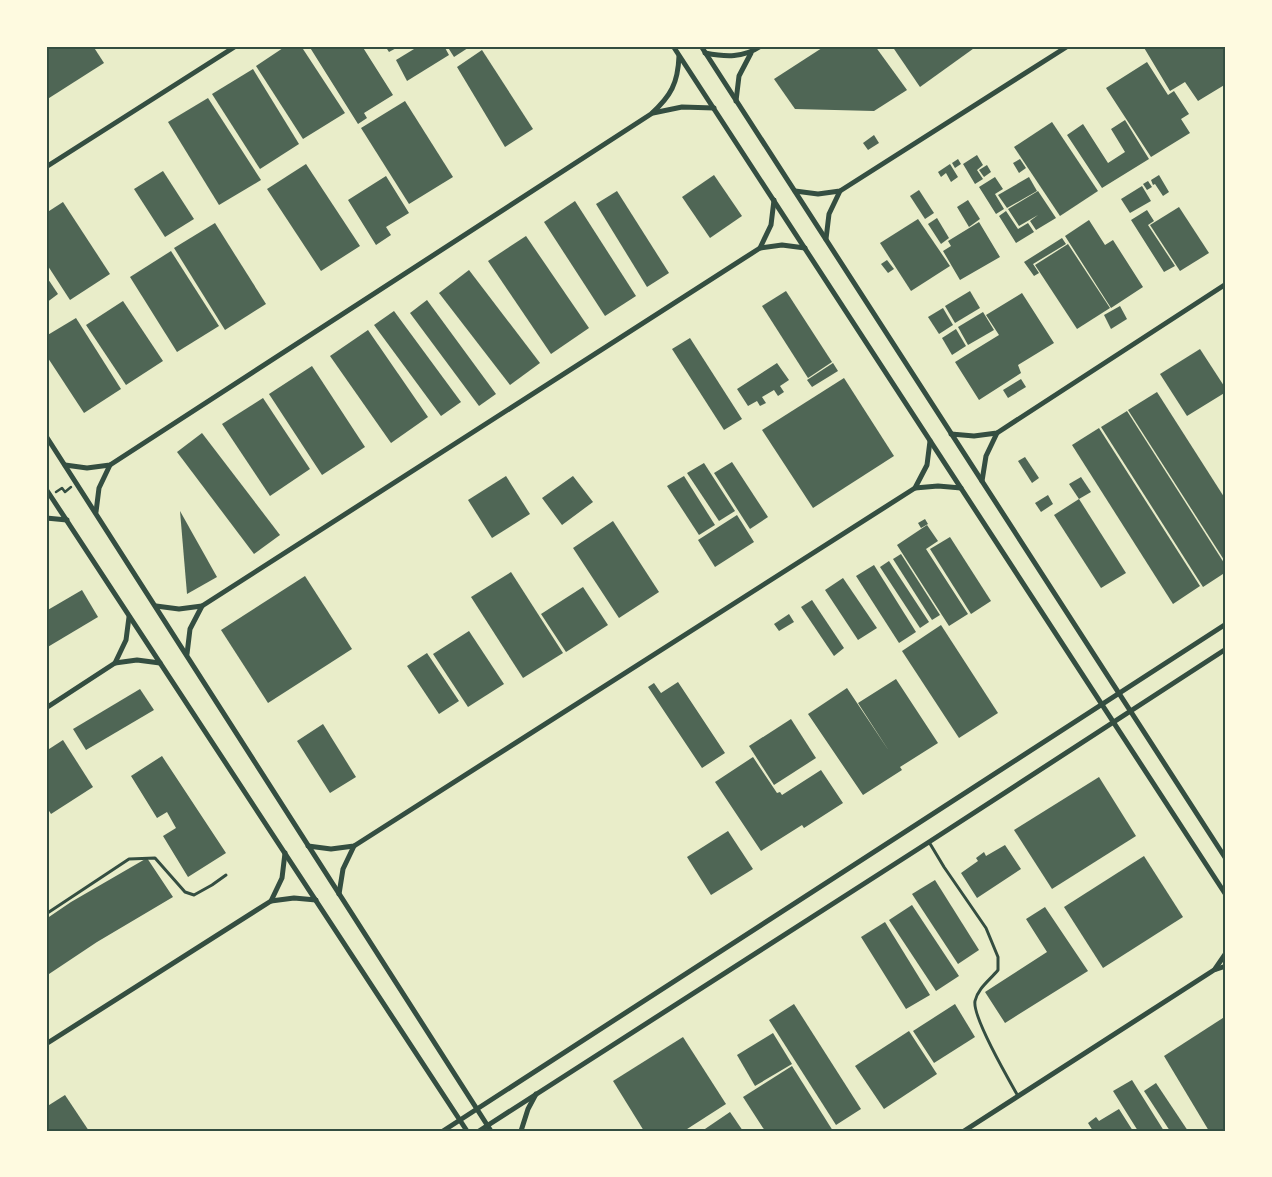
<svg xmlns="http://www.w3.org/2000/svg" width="1272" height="1177" viewBox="0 0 1272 1177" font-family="'Zilla Slab',serif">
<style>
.building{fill:#4f6655}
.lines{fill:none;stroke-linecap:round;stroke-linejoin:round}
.path{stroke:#344e41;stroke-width:2.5}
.service{stroke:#344e41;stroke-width:3}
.minor{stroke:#344e41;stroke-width:5}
.neatline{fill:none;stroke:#344e41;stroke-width:2}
</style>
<rect width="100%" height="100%" fill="#e9edc9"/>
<g class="building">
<polygon points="46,46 93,46 104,63 46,100"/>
<polygon points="286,46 301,46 345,113 303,139 256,66"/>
<polygon points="309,46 362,46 393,95 364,113 367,118 358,124"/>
<polygon points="385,46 400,46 389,52"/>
<polygon points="419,46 444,46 449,55 407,81 396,60"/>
<polygon points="447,46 471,46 454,57"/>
<polygon points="825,46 875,46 907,90 874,111 795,109 774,79"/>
<polygon points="892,46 977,46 920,87"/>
<polygon points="1143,46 1226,46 1226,84 1198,101 1185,82 1170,91"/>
<polygon points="482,50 533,129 505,147 457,67"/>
<polygon points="1147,62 1168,95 1174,91 1189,114 1181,119 1190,133 1151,157 1106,88"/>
<polygon points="253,69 299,144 260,169 212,94"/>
<polygon points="208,98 261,180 219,205 168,122"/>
<polygon points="405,101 453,177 409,204 361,128"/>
<polygon points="1125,120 1149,159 1102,188 1067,135 1083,124 1108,163 1125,152 1111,129"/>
<polygon points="1052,122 1098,191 1060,216 1014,147"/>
<polygon points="874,135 879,143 868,150 863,143"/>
<polygon points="977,155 983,165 977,170 983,179 975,184 963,164"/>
<polygon points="958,159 961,164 955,168 952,163"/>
<polygon points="1020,159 1026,168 1019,173 1013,163"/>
<polygon points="306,164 360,246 321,271 267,189"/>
<polygon points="950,164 958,177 951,182 946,173 941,177 938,172"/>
<polygon points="987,165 991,172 984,177 979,170"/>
<polygon points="163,171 194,219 165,237 134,189"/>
<polygon points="714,175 742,216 710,238 682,197"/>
<polygon points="1159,175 1169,192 1163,196 1155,184 1153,185 1151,180"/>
<polygon points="386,176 409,213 386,227 391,235 376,245 348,200"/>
<polygon points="995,177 1003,189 995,194 1004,209 996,214 979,187"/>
<polygon points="1029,177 1037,191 1007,208 998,195"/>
<polygon points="1148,181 1152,187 1147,190 1143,184"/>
<polygon points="1142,186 1151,201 1130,213 1121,199"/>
<polygon points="919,190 934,213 925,219 910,196"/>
<polygon points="617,191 669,273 647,287 596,204"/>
<polygon points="1038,191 1056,218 1036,230 1030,221 1038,215 1019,226 1008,209"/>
<polygon points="968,200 980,219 969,227 957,207"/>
<polygon points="575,201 636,296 605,316 544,222"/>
<polygon points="63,202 110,274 70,300 46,263 46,213"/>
<polygon points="1179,207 1209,253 1180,271 1150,225"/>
<polygon points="1147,210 1154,221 1148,225 1175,266 1164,272 1131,220"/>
<polygon points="1006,211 1018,229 1028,223 1034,232 1016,243 999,216"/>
<polygon points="937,218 949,238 941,244 928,224"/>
<polygon points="918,219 950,266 911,291 880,243"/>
<polygon points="1089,220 1105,245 1113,240 1143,287 1111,308 1065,236"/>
<polygon points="979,222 1000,257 960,280 943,251 951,246 948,241"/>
<polygon points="215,223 266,304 225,330 174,248"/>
<polygon points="526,236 589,328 551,354 488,261"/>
<polygon points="1062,238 1066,244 1033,264 1039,273 1034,276 1024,262"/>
<polygon points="1068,244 1110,308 1077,329 1035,265"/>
<polygon points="171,251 219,326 177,352 130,277"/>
<polygon points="887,260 894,269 888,273 881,264"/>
<polygon points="469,270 540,363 510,385 439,293"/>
<polygon points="46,276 58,294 46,303"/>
<polygon points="786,291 832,362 808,378 762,306"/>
<polygon points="970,291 980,308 955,323 945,306"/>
<polygon points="1022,293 1054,343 1018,365 1021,373 979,400 955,362 999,335 986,315"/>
<polygon points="427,300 496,394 479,406 410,313"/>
<polygon points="123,301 163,361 126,385 86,325"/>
<polygon points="1120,306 1127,319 1111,329 1104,315"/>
<polygon points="943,308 953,325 939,334 928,317"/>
<polygon points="394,311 461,402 441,416 374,325"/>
<polygon points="983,312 994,330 968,345 958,327"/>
<polygon points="76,318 121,389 84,413 46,355 46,336"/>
<polygon points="956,329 966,346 952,355 942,338"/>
<polygon points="368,330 428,417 391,443 330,356"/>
<polygon points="690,338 742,419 724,430 672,349"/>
<polygon points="1200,349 1226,389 1226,392 1187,416 1160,374"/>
<polygon points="777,363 789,380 780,386 784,392 778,396 774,390 762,397 766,403 760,406 757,401 748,406 737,389"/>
<polygon points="833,363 838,371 812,387 807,380"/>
<polygon points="312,366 365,447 322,475 269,394"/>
<polygon points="844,378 894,456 813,508 762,430"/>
<polygon points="1021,379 1026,387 1008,398 1003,390"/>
<polygon points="1157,392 1226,500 1226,563 1128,410"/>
<polygon points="263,398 310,469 270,496 222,424"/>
<polygon points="1127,411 1226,566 1226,572 1203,587 1101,427"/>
<polygon points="1099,428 1200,586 1173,604 1072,445"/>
<polygon points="202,433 280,535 254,554 177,452"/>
<polygon points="1025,457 1039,478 1032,483 1018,461"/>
<polygon points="732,462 768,517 750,529 714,473"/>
<polygon points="704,463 735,511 719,521 687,473"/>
<polygon points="506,476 530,514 492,538 468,500"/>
<polygon points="573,476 593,502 562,525 542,498"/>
<polygon points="684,476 715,525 699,535 667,486"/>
<polygon points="1081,477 1091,492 1079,499 1069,484"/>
<polygon points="1048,495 1053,504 1041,512 1035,503"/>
<polygon points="1079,499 1126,573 1101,588 1054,515"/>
<polygon points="180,511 217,577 187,594"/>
<polygon points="737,515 754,542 715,567 698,540"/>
<polygon points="925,519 928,524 921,528 918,523"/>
<polygon points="613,521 659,592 619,618 573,548"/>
<polygon points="927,525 938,541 926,549 968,614 949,626 897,545"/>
<polygon points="950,537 991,601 971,614 930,549"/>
<polygon points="901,554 940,615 932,620 893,559"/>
<polygon points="889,561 929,622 920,628 880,567"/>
<polygon points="874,565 916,632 899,643 856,576"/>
<polygon points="511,572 563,653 523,678 471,597"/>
<polygon points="305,576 352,649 268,703 221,630"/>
<polygon points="843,578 877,628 858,640 825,590"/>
<polygon points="583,587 608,625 566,652 541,614"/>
<polygon points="82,590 98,617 46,648 46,611"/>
<polygon points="812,600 844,648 834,656 801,607"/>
<polygon points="789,614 794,622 779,631 774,624"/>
<polygon points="941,625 998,713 959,738 902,651"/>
<polygon points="469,631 504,684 468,707 433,654"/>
<polygon points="427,653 459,701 439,714 407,666"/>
<polygon points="896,679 938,743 900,767 902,770 863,795 808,714 847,688 889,751 858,703"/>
<polygon points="678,682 725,753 702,768 648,687 654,683 661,693"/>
<polygon points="140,689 154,710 86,750 73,729"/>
<polygon points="791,719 816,758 774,785 749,746"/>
<polygon points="323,724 356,777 330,793 297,741"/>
<polygon points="63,740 93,787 51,814 46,806 46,751"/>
<polygon points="162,756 226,853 188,877 163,836 176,828 167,812 157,818 131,776"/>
<polygon points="753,757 777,793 780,792 782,795 821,770 843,803 804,828 802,825 761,851 715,782"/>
<polygon points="1099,777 1136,836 1052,889 1014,830"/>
<polygon points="728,831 753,869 711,895 687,857"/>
<polygon points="1005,845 1021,869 977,898 961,873 978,861 976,858 984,852 986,856"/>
<polygon points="1144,856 1183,917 1103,968 1064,907"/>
<polygon points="147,858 173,897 97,942 46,976 46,919 71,902"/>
<polygon points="935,880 979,950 958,964 912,894"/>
<polygon points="912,905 959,976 936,991 889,920"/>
<polygon points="1045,907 1088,971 1005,1023 985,992 1047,952 1026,919"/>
<polygon points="885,922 930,995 906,1009 861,937"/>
<polygon points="794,1004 861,1109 836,1125 769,1020"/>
<polygon points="955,1004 975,1037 934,1063 913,1031"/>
<polygon points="1226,1016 1226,1131 1209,1131 1164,1056"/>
<polygon points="909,1031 937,1074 884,1109 855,1066"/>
<polygon points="773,1033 792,1064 755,1086 737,1055"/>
<polygon points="683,1037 726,1104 684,1131 644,1131 613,1081"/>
<polygon points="792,1066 833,1131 765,1131 743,1097"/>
<polygon points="1132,1080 1164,1131 1138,1131 1113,1091"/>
<polygon points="1156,1083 1188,1131 1170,1131 1144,1091"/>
<polygon points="65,1095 89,1131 46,1131 46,1107"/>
<polygon points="1119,1109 1133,1131 1093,1131 1088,1123 1096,1117 1099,1121"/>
<polygon points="730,1112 743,1131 702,1131"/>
</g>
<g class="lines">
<polyline class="path" points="56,492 62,488 65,492 71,487"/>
<g class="service">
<path d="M929,842l15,25 42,61 12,29v13c-8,10 -20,18 -23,31 -3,16 34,79 43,95"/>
<polyline points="46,914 129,859 155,858 185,892 194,895 212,885 226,875"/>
</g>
<g class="minor">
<polyline points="673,46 1226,895"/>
<polyline points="701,46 1226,859"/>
<path d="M705,53c21,4 38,5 56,-7"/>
<polyline points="736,101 739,76 751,53"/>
<polyline points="653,113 682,107 714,108"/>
<polyline points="46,167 236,46"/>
<polyline points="795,191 818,194 840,191 1068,46"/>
<polyline points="826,239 829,214 840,191"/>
<polyline points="760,248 771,225 774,200"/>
<polyline points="951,434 974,436 997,433 1226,284"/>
<polyline points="46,436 491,1131"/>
<path d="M65,465l22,3 23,-3 541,-351c20,-18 27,-31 28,-58"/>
<polyline points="982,481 986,456 997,433"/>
<polyline points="915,488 927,465 930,441"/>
<polyline points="46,489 467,1131"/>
<polyline points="96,512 99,488 110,465"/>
<polyline points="46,518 67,520"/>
<polyline points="156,606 179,609 202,606 760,248 782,245 805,248"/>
<polyline points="187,654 190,629 202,606"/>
<polyline points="115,663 126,640 129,617"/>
<polyline points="46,708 115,663 137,660 160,663"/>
<polyline points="308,846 331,849 354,846 915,488 938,486 961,488"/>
<polyline points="339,894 343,869 354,846"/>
<polyline points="271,901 282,878 285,853"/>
<polyline points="1215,969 1226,953"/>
<polyline points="46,1044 271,901 294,898 316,900"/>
<polyline points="443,1131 1226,624"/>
<polyline points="479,1131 929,842 1226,649"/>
<polyline points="521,1131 528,1109 536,1094"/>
<polyline points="964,1131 1214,970 1226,966"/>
</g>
</g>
<rect width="1272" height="1177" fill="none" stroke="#fefae0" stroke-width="95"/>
<rect x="48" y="48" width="1176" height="1082" class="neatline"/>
</svg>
